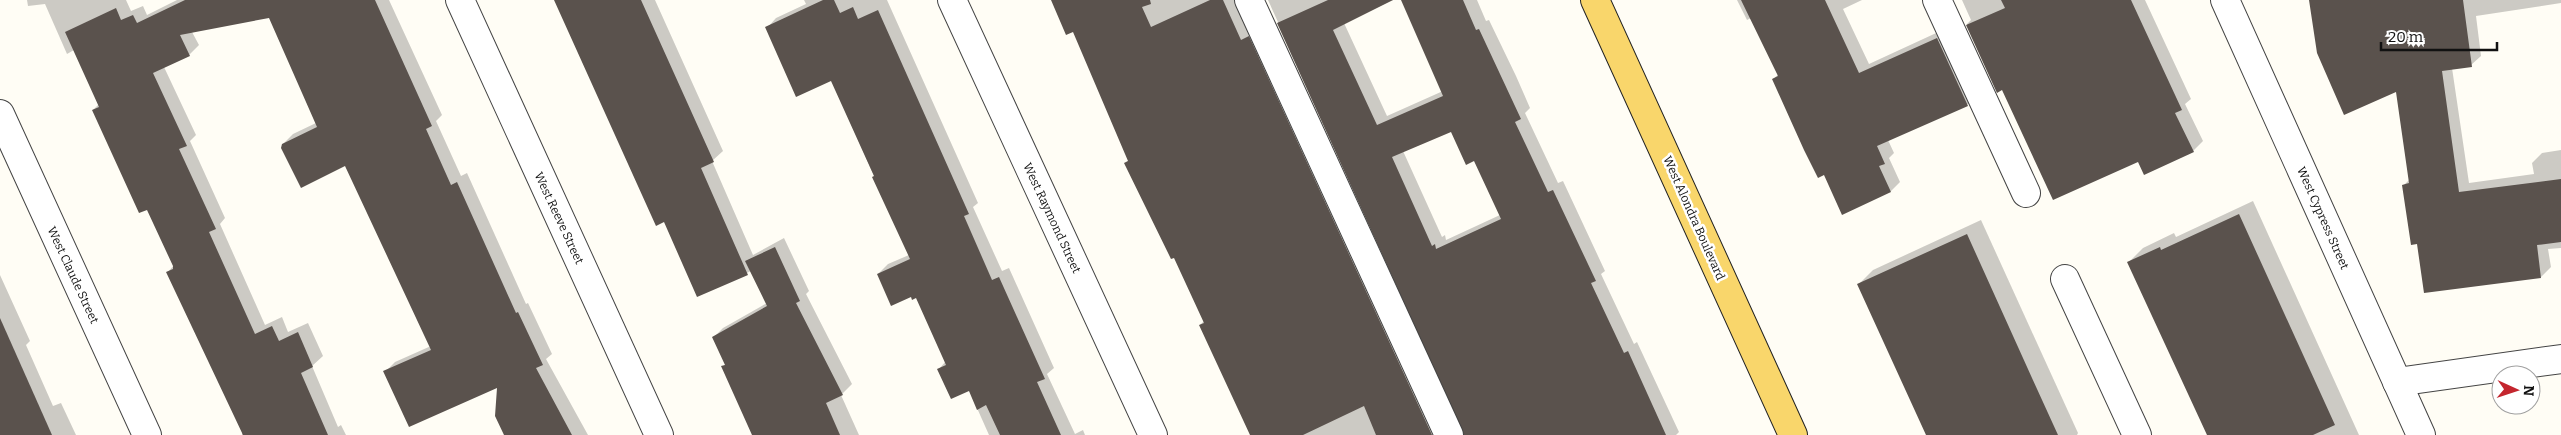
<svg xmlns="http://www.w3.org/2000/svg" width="2561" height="435" viewBox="0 0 2561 435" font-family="Bitter,serif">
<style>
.shadow{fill:#0003;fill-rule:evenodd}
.building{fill:#5a524d;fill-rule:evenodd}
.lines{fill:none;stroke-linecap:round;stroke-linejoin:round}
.minor-casing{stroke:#444;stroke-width:30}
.major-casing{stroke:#222;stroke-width:30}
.minor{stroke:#fff;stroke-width:28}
.major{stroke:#f9d66b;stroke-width:28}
.labels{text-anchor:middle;stroke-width:5;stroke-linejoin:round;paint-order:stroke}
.street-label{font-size:12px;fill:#111;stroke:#fff}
</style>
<rect width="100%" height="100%" fill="#fffdf5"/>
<g class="shadow">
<polygon points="27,0 126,0 131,11 143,6 147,15 177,0 389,0 442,115 436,121 461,176 467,173 526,304 528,303 552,354 546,359 588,435 506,435 498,386 385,372 395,362 431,346 346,164 283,144 293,134 316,123 269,16 192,32 199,45 189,55 164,67 196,135 190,141 225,218 220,224 265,325 282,317 288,332 308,323 323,356 312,366 338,427 341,425 346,435 242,435 242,430 168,272 174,265 147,208 93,110 99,104 74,50 67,54 45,4 28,6"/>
<polygon points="555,0 655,0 723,151 712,161 753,255 784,238 809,291 806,294 852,384 841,395 859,435 753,435 723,367 726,364 713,338 723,328 767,303 751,271 698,296 665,221"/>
<polygon points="804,0 887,0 978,203 973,207 1002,271 1009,268 1054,368 1047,374 1075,434 1083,430 1085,435 989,435 969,390 939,369 946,361 917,297 878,274 888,264 909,255 831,79 767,28 776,18 806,4"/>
<polygon points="1053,0 1246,0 1448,435 1251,435 1200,325 1204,321 1175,257 1126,163 1129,160 1074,31"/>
<path d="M1268,0h125l-49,23 43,93 56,-25 -40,-91h74l9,21 3,-1 27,56 14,32 -5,5 33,70 5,-2 42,90 -4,3 33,70 3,-2 42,90 -3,3 -211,-1zM1452,130l23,29 25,56 -54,25 -1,-5 -3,2 -39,-86z"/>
<polygon points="1737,0 1862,0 1843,9 1869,64 1947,28 1978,95 1968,104 1888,140 1894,153 1889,158 1900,182 1891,191 1824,174 1773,79 1779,74 1751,18 1747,20"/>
<polygon points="1962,0 2145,0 2191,99 2185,104 2203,141 2193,151 2139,160 2003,89 1998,91 1967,24 1971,20"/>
<polygon points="2311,0 2561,0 2561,3 2476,16 2481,56 2471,65 2452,68 2469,183 2534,174 2532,163 2542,153 2561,150 2561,248 2548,249 2551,267 2541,277 2418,242 2404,185 2410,179 2397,90"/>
<polygon points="2253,201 2359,435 2208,435 2129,262 2143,248 2174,233 2176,237"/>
<polygon points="1981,220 2078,433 2077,435 1928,435 1859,284 1873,270"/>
<polygon points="0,275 30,341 26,345 53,406 61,403 76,435 0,435"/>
</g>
<g class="building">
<polygon points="185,0 375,0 432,126 426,129 451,185 457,182 516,313 518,312 543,365 536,368 572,435 504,435 495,416 497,388 409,427 383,371 431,350 345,166 301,188 281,148 282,144 317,127 269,18 180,35 190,56 153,73 187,146 179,149 216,229 209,232 255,334 272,326 279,341 298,332 313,367 301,373 328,435 243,435 166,272 173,269 173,266 147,210 139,213 92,110 99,107 65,32 116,8 121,20 133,15 137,23"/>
<polygon points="554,0 641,0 714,162 701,168 748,275 697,297 664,222 656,226"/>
<polygon points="823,0 834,0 840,13 853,7 858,19 878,10 969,214 964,216 992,280 999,277 1045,379 1037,382 1061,435 1000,435 986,405 977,410 969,391 951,399 937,369 946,365 916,298 912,300 911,297 891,306 877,274 910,259 872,177 874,176 831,81 796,97 765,27"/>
<polygon points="1051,0 1150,0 1151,4 1142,7 1151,27 1210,0 1223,0 1241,40 1249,36 1432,435 1376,435 1364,406 1303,435 1250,435 1199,325 1204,323 1174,258 1171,259 1124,163 1128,161 1073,32 1066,35"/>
<path d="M1328,0h65l-60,30 44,95 66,-29 -42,-96h62l13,30 3,-1 42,90 -6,3 33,70 5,-2 43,91 -5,2 33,70 4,-2 38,84h-202l-187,-412zM1451,132l15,33 8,-4 27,58 -65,30 -1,-5 -3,2 -40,-89z"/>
<polygon points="1741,0 1825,0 1859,73 1937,38 1968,106 1877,146 1885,164 1879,166 1891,192 1842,215 1824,175 1818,178 1804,150 1772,79 1778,76"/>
<polygon points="2001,0 2131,0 2182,110 2175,113 2194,152 2144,175 2138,162 2053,200 2002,90 1997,93 1966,25 2005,8"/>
<polygon points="2309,0 2463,0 2472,67 2442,71 2459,192 2561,179 2561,242 2537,245 2541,278 2424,293 2417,244 2411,245 2402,185 2409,183 2396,92 2344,115 2317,53"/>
<polygon points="2239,214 2335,425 2313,435 2207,435 2127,262 2160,247 2161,250"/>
<polygon points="1967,234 2032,378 2058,435 1926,435 1857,284"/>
<polygon points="775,247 800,301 796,303 843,395 826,403 840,435 752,435 721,366 725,365 712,337 767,306 745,261"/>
<polygon points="0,318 52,435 0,435"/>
</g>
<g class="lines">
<defs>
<g id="minor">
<polyline points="460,0 659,435"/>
<polyline points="952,0 1153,435"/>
<polyline points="1249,0 1449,435"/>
<polyline points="1937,0 2026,193"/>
<polyline points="2225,0 2421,435"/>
<polyline points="0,114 147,435"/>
<polyline points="2065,279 2137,435"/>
<polyline points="2397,382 2561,359"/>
</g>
<polyline id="major" points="1595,0 1793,435"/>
</defs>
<use href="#minor" class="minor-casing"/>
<use href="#major" class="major-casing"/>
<use href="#minor" class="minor"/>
<use href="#major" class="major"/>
</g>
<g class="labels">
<g class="street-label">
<text transform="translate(559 218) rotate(65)" y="4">West Reeve Street</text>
<text transform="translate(1052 218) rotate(65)" y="4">West Raymond Street</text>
<text transform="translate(1694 218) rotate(66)" y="4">West Alondra Boulevard</text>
<text transform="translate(2323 218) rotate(66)" y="4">West Cypress Street</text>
<text transform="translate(73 275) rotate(65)" y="4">West Claude Street</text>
</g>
</g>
<g transform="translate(2516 390) rotate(93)"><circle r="24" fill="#ffffff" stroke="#a0a0a0"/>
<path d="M0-4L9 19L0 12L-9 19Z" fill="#c4262e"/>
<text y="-8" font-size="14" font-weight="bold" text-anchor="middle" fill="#111111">N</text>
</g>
<path d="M2381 42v8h116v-8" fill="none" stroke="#111111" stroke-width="2.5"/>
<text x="2388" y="42" font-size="15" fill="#111111" stroke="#ffffff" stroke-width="4" paint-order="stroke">20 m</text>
</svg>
